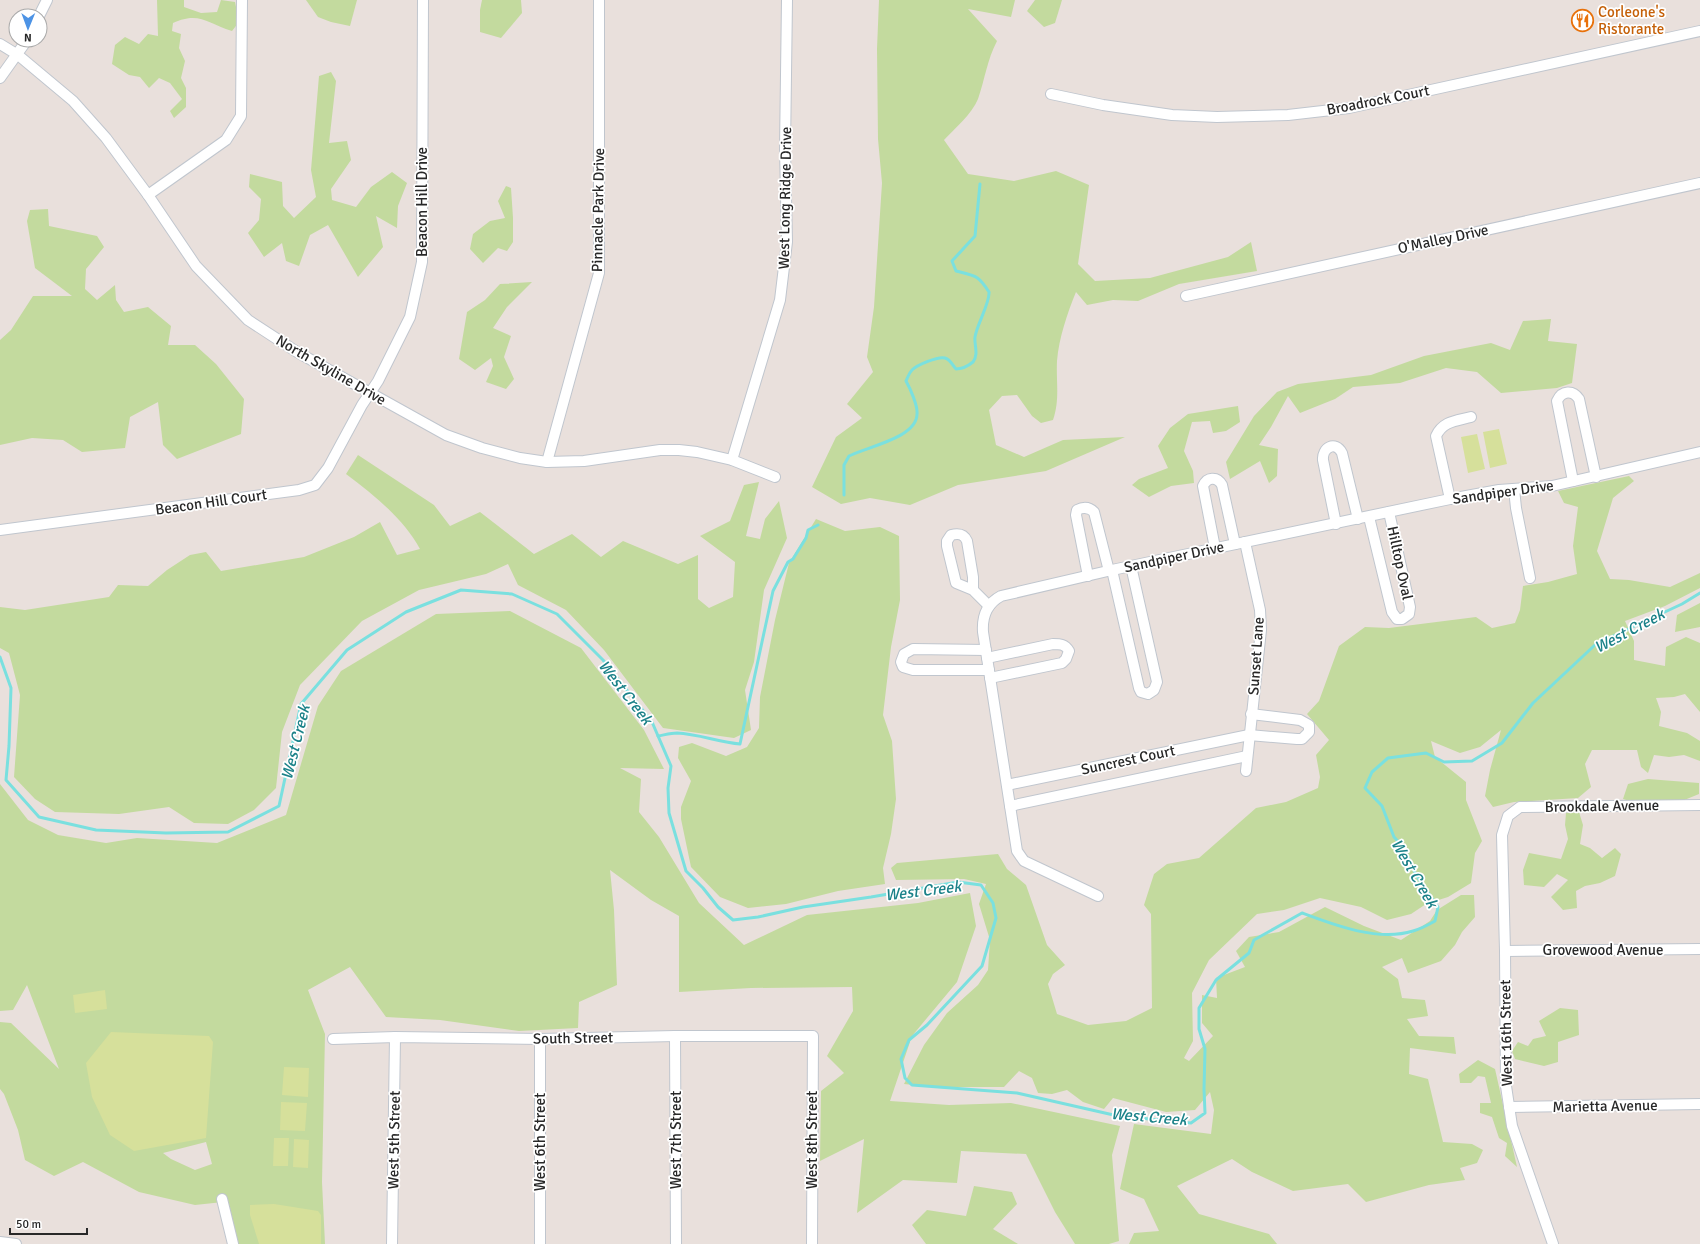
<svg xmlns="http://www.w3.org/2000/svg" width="1700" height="1244" viewBox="0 0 1700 1244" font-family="Signika,sans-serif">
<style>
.green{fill:#c3da9e;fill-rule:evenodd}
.pitch{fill:#d6e09b}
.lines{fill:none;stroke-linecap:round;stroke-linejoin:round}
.stream{stroke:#7ae0df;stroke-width:3}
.minor-casing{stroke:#c0c6ce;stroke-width:12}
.minor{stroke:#fff;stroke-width:10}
.labels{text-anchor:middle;stroke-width:3.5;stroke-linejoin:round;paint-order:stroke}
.food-label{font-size:15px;fill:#c56008;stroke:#fff;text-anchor:start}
.street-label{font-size:15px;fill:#282828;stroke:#fff}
.water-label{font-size:16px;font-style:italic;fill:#1c8289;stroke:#fff}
</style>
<rect width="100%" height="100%" fill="#e9e0dc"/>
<g class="green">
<path d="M157,0h27v7l17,6 16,-1 4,-12 14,2 4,20 -7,9c-25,-8 -33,-20 -59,-8l-1,8 9,3 -2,14 6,13 -4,17 5,10v19l-12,11 -4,-7 12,-12 -12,-16 -11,-5 -10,10 -9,-11 -11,-2 -17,-11 3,-19 10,-8 14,7 9,-10 10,2z"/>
<polygon points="306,0 357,0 350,26 331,22 318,17"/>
<polygon points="482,0 521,0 522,13 501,38 480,32 480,10"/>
<path d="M879,0h136l-4,17 -43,-8 29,32c-10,19 -12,38 -19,58 -6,15 -23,29 -34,41l24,34 46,7 42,-10 33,14 -11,79 17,17 55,-3 78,-21 23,-15 6,29 -78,13 -41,17 -25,-1 -26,5 -11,-13c-9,22 -17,46 -19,69 -1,22 3,38 -4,59l-12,3 -9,-7 -15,-21 -15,1 -13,14 7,35 28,12 39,-17 62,-3 -79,34 -88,14 -48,20 -40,-7 -29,6 -29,-17 24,-50 26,-19 -15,-14 26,-32 -6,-15 7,-50 8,-124 -4,-44 -1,-90z"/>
<polygon points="1035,0 1062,0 1055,23 1044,27 1027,11"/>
<polygon points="331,72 336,81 329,143 347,141 351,160 331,189 332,200 356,207 371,187 392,172 407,183 398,206 397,228 376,216 383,247 358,277 328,225 310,235 299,266 286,261 282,243 264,257 248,233 259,220 261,199 249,187 250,174 282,182 283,206 294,218 316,197 311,170 319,76"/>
<polygon points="506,186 511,188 513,218 513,242 507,251 498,248 483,263 470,249 473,234 490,221 505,218 498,201"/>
<polygon points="48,209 49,226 97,236 104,247 86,269 85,289 97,300 115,285 116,300 124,312 148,307 171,326 168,345 195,345 216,364 244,399 241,434 177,459 163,445 158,402 130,417 125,448 82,452 63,440 32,438 0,445 0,340 11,330 33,296 72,296 35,268 27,221 30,210"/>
<polygon points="532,282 507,307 493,328 511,336 504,357 514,379 506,389 486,382 493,366 491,358 475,370 459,359 467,312 485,300 500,284"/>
<polygon points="1551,319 1548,341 1577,344 1572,383 1557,388 1501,393 1477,372 1446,368 1400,383 1353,387 1335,399 1300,413 1288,396 1271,427 1259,445 1278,449 1277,476 1269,483 1260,461 1230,479 1226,462 1254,416 1277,392 1298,384 1371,375 1424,356 1491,343 1510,350 1523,321"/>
<polygon points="1238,406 1240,422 1226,431 1213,433 1210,421 1192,422 1184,451 1193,471 1194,483 1171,486 1149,497 1132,485 1139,479 1168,468 1158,446 1170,428 1188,414"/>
<path d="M358,455l76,50 16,21 30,-14 54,42 38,-20 29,23 22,-16 55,23 20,-9v44l11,9 24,-11 2,-35 -35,-26 30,-15 14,-36 15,-3 -13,54 14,3 5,-20 14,-18 8,37 -23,52 -10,72 -9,28 6,40 -17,8 -71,-10 -59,-78 -38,-40 -48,-25 -10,-21 -22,10 -67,16 -57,31 -62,64 -18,47 -6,56 -22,22 -26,14 -34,-1 -25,-16 -50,7 -64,-2 -20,-13 -21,-22 6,-82 -11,-42 -9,-5v-41l25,3 84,-13 9,-12 30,1 19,-16 23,-15 16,-3 15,19 83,-14 50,-20 26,-15 17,33 23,-6c-17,-31 -46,-54 -74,-75z"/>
<polygon points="1629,476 1634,481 1613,498 1597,551 1610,579 1629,580 1670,587 1700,573 1700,588 1665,606 1625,621 1634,641 1634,660 1665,666 1666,647 1686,637 1700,643 1700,712 1685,694 1674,697 1656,698 1661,712 1659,726 1687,733 1700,741 1700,761 1684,755 1669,757 1654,755 1648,773 1641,767 1637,750 1592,750 1585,764 1591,787 1578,798 1514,802 1493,807 1485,796 1490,770 1501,730 1480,747 1460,753 1431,741 1435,757 1466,782 1466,800 1482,841 1475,853 1471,883 1448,897 1426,904 1411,914 1387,920 1361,907 1320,898 1284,910 1257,914 1209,960 1192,993 1193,1041 1184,1058 1189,1061 1213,1036 1202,1023 1202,995 1217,998 1216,978 1245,967 1236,951 1249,937 1279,932 1325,907 1364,926 1401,940 1430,921 1437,910 1461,895 1474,895 1475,917 1462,932 1455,945 1441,961 1408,973 1402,958 1382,967 1398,979 1402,998 1425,1000 1428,1016 1407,1019 1419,1036 1454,1037 1456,1054 1410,1048 1409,1074 1428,1079 1443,1142 1472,1144 1483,1150 1477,1163 1460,1168 1465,1180 1429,1185 1366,1202 1348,1184 1293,1191 1252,1172 1232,1159 1177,1186 1199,1214 1269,1234 1277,1244 1129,1244 1134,1233 1159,1231 1144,1199 1120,1189 1134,1124 1211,1134 1214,1110 1210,1092 1195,1110 1166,1112 1113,1098 1104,1109 1083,1102 1067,1090 1052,1094 1038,1093 1032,1078 1019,1071 1004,1087 932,1087 904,1084 924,1045 947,1013 978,985 988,970 990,940 979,904 986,884 964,879 896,880 891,868 897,863 998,854 1007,869 1026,885 1047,945 1065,965 1053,974 1048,984 1057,1014 1088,1025 1126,1021 1152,1008 1151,914 1144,905 1154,874 1167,864 1199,858 1256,808 1286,802 1318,788 1320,777 1316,755 1329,740 1307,714 1319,701 1339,646 1365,627 1389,628 1476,617 1492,628 1515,623 1520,610 1523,586 1548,582 1577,574 1573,546 1578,507 1564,503 1558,491"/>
<polygon points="816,519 845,531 880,527 899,536 900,600 891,647 883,715 892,741 896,799 891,834 883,868 885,884 838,891 786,904 748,908 720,897 691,867 681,819 681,807 691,781 678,758 679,747 692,743 726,756 747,747 759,728 760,697 775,620 789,563"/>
<polygon points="1700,603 1700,627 1675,632 1677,615"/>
<path d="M510,611l71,37 63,82 20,39 -44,-1 21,11 -2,33 20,25 40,66 45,42 63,-30 111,-12 52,-10 6,33 -19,56 -45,54 -22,65 59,4 62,-2 109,23 -8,29 7,86 -10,3h-34l-20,-32 -29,-58 -65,-3 -4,32 -54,-3 -46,33 7,-74 -44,22 1,-70 23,-18 -17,-17 26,-45 -1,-24 -101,1 -72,4v-76l-28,-16 -41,-30 4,40 3,75 -38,17 -1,26 -59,3 -79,-11 -54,-3 -36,-50 -42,23 17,44 -3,148 3,62h-90l-12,-42 -28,3 -56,-13 -56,-30 -29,14 -29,-16 -7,-30 -14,-36 -4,-5v-67l11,1 48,46 -32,-84 -14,25 -13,1v-227l28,36 30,15 48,8 31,-5 80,5 69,-28 32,-109 23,-35 95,-57zM206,1142l6,22 -17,6 -24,-11 -8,-6z"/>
<polygon points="1648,779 1699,783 1699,794 1660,810 1623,799 1628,784"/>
<polygon points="1579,812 1583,825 1580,844 1590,848 1602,858 1615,848 1621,854 1615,876 1600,883 1585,886 1576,891 1577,908 1563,910 1551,897 1568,880 1557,874 1544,887 1524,885 1523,870 1529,853 1561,859 1568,839 1565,825 1566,813"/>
<polygon points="1560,1008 1578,1010 1579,1035 1558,1042 1558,1062 1544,1066 1515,1059 1512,1051 1518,1042 1528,1046 1533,1039 1546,1036 1539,1021"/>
<polygon points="1478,1060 1495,1069 1517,1167 1505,1156 1507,1143 1499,1138 1492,1117 1480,1113 1480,1103 1491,1103 1485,1077 1478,1076 1471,1083 1460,1083 1459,1074"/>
<polygon points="974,1186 1012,1192 1017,1204 993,1229 1018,1244 926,1244 912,1225 927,1210 966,1216"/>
</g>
<g class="pitch">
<polygon points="1499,429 1507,464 1490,468 1483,432"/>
<polygon points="1477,434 1485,469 1468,473 1461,437"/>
<polygon points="105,990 107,1009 75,1013 73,995"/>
<polygon points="111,1032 209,1036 213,1042 206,1138 134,1151 110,1135 92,1097 86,1063"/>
<polygon points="284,1067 309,1068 308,1097 282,1095"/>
<polygon points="281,1102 307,1103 305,1131 280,1130"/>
<polygon points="274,1138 289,1138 288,1166 273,1166"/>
<polygon points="294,1139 309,1140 308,1168 293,1167"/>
<polygon points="274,1204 318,1211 321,1215 321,1244 259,1244 250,1215 250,1205"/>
</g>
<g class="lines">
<g class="stream">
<path d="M844,495v-30l5,-9c17,-9 68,-18 68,-42 1,-8 -7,-26 -11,-33 2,-4 3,-8 6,-11 5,-5 26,-14 33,-12 6,2 7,7 11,11 6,0 12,-3 17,-7 6,-8 1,-17 2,-25 2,-13 15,-34 14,-45 -11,-17 -13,-16 -33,-21l-4,-10 23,-25 5,-52"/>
<path d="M0,657l11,31 -2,58 -3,34 33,37 57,13 70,3 62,-1 51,-26 22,-102 46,-54 59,-38 55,-22 51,4 45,20 46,46 49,62 19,44 -3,22 1,25 17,58 17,17 15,19 15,13 25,-3 45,-10 68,-10 87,-15 23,3 12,18 3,15 -14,48 -55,59 -18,15 -8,19 4,19 7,7 105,8 101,23 73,7 14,-10 -1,-24 1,-40 -6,-20v-21l17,-28 33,-27 5,-13 48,-27c32,12 76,29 111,18 7,-2 15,-6 22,-10l3,-14 -22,-32 -12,-27 -10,-11 -12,-31 -17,-18 7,-16 16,-14 38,-5 18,9 28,-1 30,-18 31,-40 63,-59 86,-40 18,-11"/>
<path d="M658,736c6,-1 13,-3 19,-3 21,1 42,9 63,11l33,-153 15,-29 5,-3 13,-21 2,-8 10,-5"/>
</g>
<defs>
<g id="minor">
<polyline points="39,16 47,0"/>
<polyline points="0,44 18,55 73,101 106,138 148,195 196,266 248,320 297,352 356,385 446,435 482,448 520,458 547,462 584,461 660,450 679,450 697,452 732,460 775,477"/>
<polyline points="0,78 27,40"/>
<polyline points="1051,94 1103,105 1172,115 1217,117 1288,115 1349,108 1700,31"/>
<polyline points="148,195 226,140 241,116 242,0"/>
<polyline points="1186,296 1700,183"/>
<polyline points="732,460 780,300 787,242 785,149 787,0"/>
<polyline points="547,462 599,273 599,0"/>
<path d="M1573,481l-16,-80c5,-11 16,-11 22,-2l17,78"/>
<polyline points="1514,489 1516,508 1530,578"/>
<path d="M1450,499l-14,-63c7,-15 20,-15 35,-19"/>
<polyline points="1369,517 1392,612 1397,619 1402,619 1409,614 1410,607 1389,512"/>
<path d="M1336,524l-13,-64c-1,-12 12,-20 19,-7l16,66"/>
<polyline points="0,530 299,490 315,485 328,468 362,405 378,381 410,317 422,262 423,0"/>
<polyline points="1245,542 1260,610 1261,630 1246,771"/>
<path d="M1215,548l-12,-62c4,-9 14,-10 19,-1l13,59"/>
<polyline points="1112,570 1139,688 1141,692 1148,694 1154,690 1157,682 1131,566"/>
<path d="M1088,576l-12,-61 1,-5c6,-3 12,-3 17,2l15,59"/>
<path d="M973,590v-13l-6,-36c-3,-7 -8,-8 -16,-6l-4,6v5l9,37 17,7 16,16"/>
<polyline points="986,650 913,649 904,654 901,662 903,667 913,670 989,670"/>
<path d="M987,658l66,-14c7,0 12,0 16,7l-3,8 -4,4 -72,15"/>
<polyline points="1007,785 1249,735 1297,739 1302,739 1309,732 1309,725 1300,720 1251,714"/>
<polyline points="1010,806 1247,756"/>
<path d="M1098,896l-74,-35 -7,-10 -34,-219c-1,-15 3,-28 18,-36l111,-26 338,-71 49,-9 53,-4 148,-34"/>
<polyline points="1505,951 1700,949"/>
<polyline points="675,1036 676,1244"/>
<polyline points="333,1039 395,1037 540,1039 675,1036 813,1036 812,1244"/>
<polyline points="540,1039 540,1244"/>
<polyline points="1509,1107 1700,1104"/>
<polyline points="222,1199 233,1244"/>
<polyline points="0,1242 16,1244"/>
<polyline points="392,1244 395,1037"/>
<polyline points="1553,1244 1512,1126 1506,1086 1505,951 1502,835 1508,816 1520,807 1700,805"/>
</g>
</defs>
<use href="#minor" class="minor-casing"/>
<use href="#minor" class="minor"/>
</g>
<defs>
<symbol id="restaurant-ring" viewBox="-11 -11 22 22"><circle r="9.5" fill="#fff" stroke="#e8710a" stroke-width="1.5"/><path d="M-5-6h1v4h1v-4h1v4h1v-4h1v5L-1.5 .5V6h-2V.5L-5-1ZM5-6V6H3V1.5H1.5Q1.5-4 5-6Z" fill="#e8710a"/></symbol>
</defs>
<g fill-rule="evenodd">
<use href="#restaurant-ring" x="1570" y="8" width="25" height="25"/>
</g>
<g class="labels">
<g class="food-label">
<text x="1598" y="17">Corleone's<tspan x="1598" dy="17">Ristorante</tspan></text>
</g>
<g class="street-label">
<text transform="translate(1378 100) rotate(-11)" y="5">Broadrock Court</text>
<text transform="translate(785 198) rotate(-89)" y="5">West Long Ridge Drive</text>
<text transform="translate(422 202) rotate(-90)" y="5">Beacon Hill Drive</text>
<text transform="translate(598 210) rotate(-89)" y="5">Pinnacle Park Drive</text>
<text transform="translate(1443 239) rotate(-12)" y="5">O'Malley Drive</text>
<text transform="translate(331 370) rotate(30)" y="5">North Skyline Drive</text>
<text transform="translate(1503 492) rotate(-8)" y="5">Sandpiper Drive</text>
<text transform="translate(211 502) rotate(-8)" y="5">Beacon Hill Court</text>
<text transform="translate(1174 557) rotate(-12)" y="5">Sandpiper Drive</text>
<text transform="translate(1400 563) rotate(78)" y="5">Hilltop Oval</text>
<text transform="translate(1256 656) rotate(-86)" y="5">Sunset Lane</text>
<text transform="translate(1128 760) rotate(-12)" y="5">Suncrest Court</text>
<text transform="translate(1602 806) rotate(-1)" y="5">Brookdale Avenue</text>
<text x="1603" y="955">Grovewood Avenue</text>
<text transform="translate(1506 1033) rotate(-91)" y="5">West 16th Street</text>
<text transform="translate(573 1038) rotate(-1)" y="5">South Street</text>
<text transform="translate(1605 1106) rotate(-1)" y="5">Marietta Avenue</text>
<text transform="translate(394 1140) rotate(-89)" y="5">West 5th Street</text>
<text transform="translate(676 1140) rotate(-90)" y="5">West 7th Street</text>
<text transform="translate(812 1140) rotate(-90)" y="5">West 8th Street</text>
<text transform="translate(540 1142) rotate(-90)" y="5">West 6th Street</text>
</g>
<g class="water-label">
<text transform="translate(1629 630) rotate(-28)" y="6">West Creek</text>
<text transform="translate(626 692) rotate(52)" y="6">West Creek</text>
<text transform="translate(295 742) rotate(-76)" y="6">West Creek</text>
<text transform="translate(1415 873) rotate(60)" y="6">West Creek</text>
<text transform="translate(923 890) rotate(-7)" y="6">West Creek</text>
<text transform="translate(1149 1116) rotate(5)" y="6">West Creek</text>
</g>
</g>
<g transform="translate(28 28) rotate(181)"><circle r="19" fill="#ffffff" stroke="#a9a9a9"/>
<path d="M0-3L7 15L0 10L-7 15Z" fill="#4d93e5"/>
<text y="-6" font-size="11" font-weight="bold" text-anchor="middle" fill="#282828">N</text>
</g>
<path d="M10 1228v6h77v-6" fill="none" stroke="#282828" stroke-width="2"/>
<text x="16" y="1228" font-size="12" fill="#282828" stroke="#ffffff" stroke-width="3" paint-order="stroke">50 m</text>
</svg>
